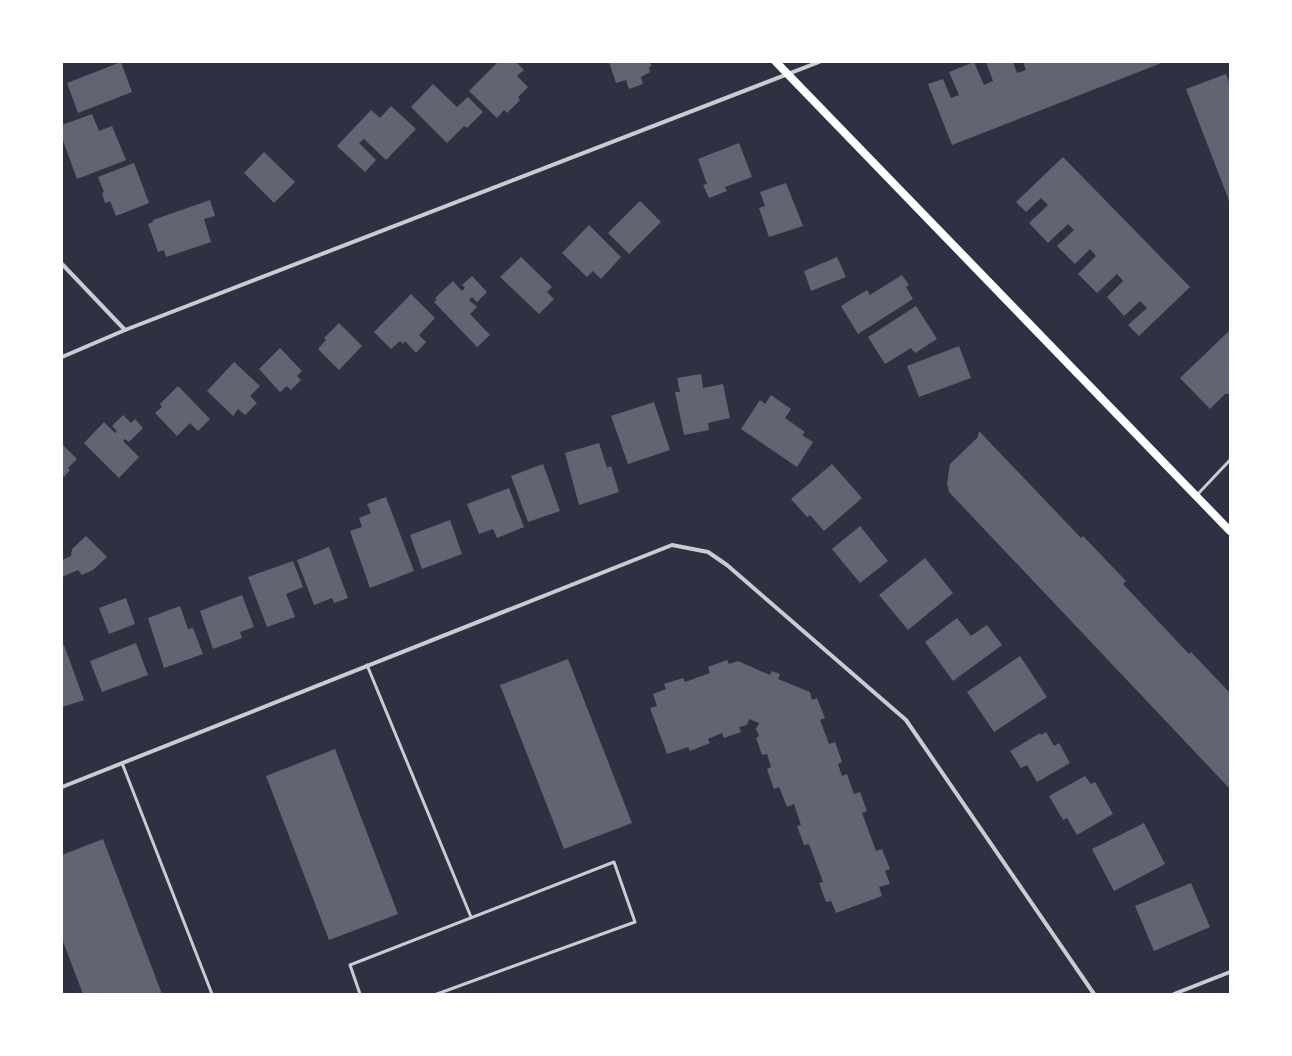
<svg xmlns="http://www.w3.org/2000/svg" width="1292" height="1056" viewBox="0 0 1292 1056" font-family="'DejaVu Sans',sans-serif">
<style>
.building{fill:#626471}
.lines{fill:none;stroke-linecap:round;stroke-linejoin:round}
.service{stroke:#caccd0;stroke-width:3}
.minor{stroke:#caccd0;stroke-width:4}
.secondary{stroke:#fff;stroke-width:8}
</style>
<rect width="100%" height="100%" fill="#2d3142"/>
<g class="building">
<polygon points="121,62 132,92 78,113 67,83"/>
<polygon points="498,62 516,62 524,70 517,76 528,87 518,97 520,100 507,113 504,110 497,118 469,91"/>
<polygon points="609,62 649,62 652,66 649,67 650,72 641,77 643,84 629,89 626,80 616,83"/>
<polygon points="974,62 984,85 993,81 986,62 1013,62 1017,73 1026,70 1023,62 1164,62 952,145 928,84 943,79 951,98 959,95 949,72"/>
<polygon points="1226,74 1230,85 1230,203 1186,89"/>
<polygon points="433,84 457,107 468,97 483,112 467,128 464,126 447,143 411,107"/>
<polygon points="391,106 416,129 386,160 364,139 359,143 376,160 365,172 337,146 371,110 380,118"/>
<polygon points="92,114 99,131 112,126 126,160 77,179 62,138 62,125"/>
<polygon points="739,143 752,177 725,187 727,191 709,198 703,185 707,184 698,159"/>
<polygon points="264,152 295,182 274,203 244,173"/>
<polygon points="1063,157 1190,287 1139,336 1128,325 1147,308 1140,301 1124,316 1107,297 1123,281 1117,274 1097,293 1078,274 1096,256 1090,249 1075,264 1057,246 1074,230 1068,224 1048,243 1029,223 1048,205 1041,198 1026,212 1016,202"/>
<polygon points="134,163 149,203 116,216 110,201 105,203 102,193 104,192 98,177"/>
<polygon points="786,183 803,226 769,237 759,208 765,206 760,192"/>
<polygon points="210,200 215,216 204,219 211,242 166,257 164,250 158,252 148,224 153,222 153,220"/>
<polygon points="640,201 661,222 629,254 608,233"/>
<polygon points="589,225 621,257 601,279 593,271 587,277 562,253"/>
<polygon points="521,257 552,287 547,292 554,299 539,314 500,277"/>
<polygon points="837,257 846,277 811,291 804,271"/>
<polygon points="902,275 909,285 906,287 913,299 858,334 841,306 867,290 870,295"/>
<polygon points="472,276 487,292 477,302 472,297 469,300 477,307 470,314 490,335 477,347 434,302 437,300 435,298 453,281 462,291 465,288 462,285"/>
<polygon points="411,294 435,318 419,335 426,342 416,353 405,341 403,344 400,341 391,349 374,332"/>
<polygon points="916,306 937,339 915,353 911,348 885,364 868,337"/>
<polygon points="339,323 362,346 339,370 318,349 326,340 324,338"/>
<polygon points="1230,330 1230,394 1225,394 1210,409 1180,378"/>
<polygon points="959,346 971,378 919,397 907,366"/>
<polygon points="280,348 302,371 297,376 301,380 291,390 287,386 280,392 259,369"/>
<polygon points="234,362 260,386 250,396 257,403 245,415 238,409 233,416 207,391"/>
<polygon points="701,374 703,388 723,384 730,418 708,423 709,430 684,435 675,392 680,392 677,378"/>
<polygon points="178,386 210,419 198,431 190,423 177,436 155,413 162,407 160,404"/>
<polygon points="771,395 791,409 785,418 805,432 802,435 813,442 797,467 741,429 760,400 765,404"/>
<polygon points="654,402 670,450 628,464 611,416"/>
<polygon points="123,415 131,423 135,419 143,428 129,442 125,439 123,441 139,457 119,478 84,443 104,422 115,433 117,431 112,426"/>
<polygon points="979,431 1081,538 1083,536 1126,581 1123,584 1189,654 1191,652 1230,693 1230,789 949,492 947,483 950,464 978,437"/>
<polygon points="599,443 607,468 611,466 619,492 579,505 565,453"/>
<polygon points="62,444 77,459 68,468 70,470 64,477 62,475"/>
<polygon points="543,464 560,511 528,522 511,476"/>
<polygon points="832,464 862,498 824,531 810,515 807,517 791,499"/>
<polygon points="509,488 524,527 497,538 493,529 479,534 467,504"/>
<polygon points="386,497 414,571 370,588 350,531 362,527 359,518 371,513 367,504"/>
<polygon points="450,520 462,554 422,569 410,535"/>
<polygon points="860,526 888,561 860,583 832,549"/>
<polygon points="86,536 107,557 93,570 82,575 78,570 62,577 62,560 71,556 72,549"/>
<polygon points="329,547 348,598 334,603 332,598 314,605 297,560"/>
<polygon points="925,558 953,593 908,630 879,595"/>
<polygon points="293,561 303,587 286,594 295,617 267,627 248,577"/>
<polygon points="242,595 254,627 240,632 242,638 213,649 200,611"/>
<polygon points="126,598 135,624 109,634 99,608"/>
<polygon points="180,606 188,629 193,628 203,654 164,668 148,618"/>
<polygon points="957,618 971,636 987,625 1002,645 953,681 925,642"/>
<polygon points="136,643 148,675 102,692 90,661"/>
<polygon points="62,645 64,645 84,700 62,707"/>
<polygon points="1020,656 1047,697 994,732 967,692"/>
<polygon points="568,659 632,823 564,849 500,685"/>
<polygon points="727,660 729,664 738,661 770,675 772,671 780,674 778,679 810,692 812,700 817,698 825,718 820,720 829,744 835,742 842,762 838,764 842,776 847,774 854,794 860,792 867,811 862,813 876,851 882,849 890,869 885,871 890,884 879,887 882,896 836,913 831,901 826,902 819,883 823,882 809,844 804,845 797,826 801,825 794,804 787,807 779,787 774,789 767,769 771,767 767,754 762,755 756,738 759,736 756,729 759,723 749,719 747,725 739,727 741,732 724,738 722,733 708,739 710,743 690,751 688,747 667,754 650,708 657,706 653,694 666,689 664,684 683,678 685,682 710,673 708,667"/>
<polygon points="1046,732 1054,746 1059,743 1070,763 1037,782 1027,765 1021,768 1010,751 1040,733 1041,735"/>
<polygon points="335,749 398,914 329,940 266,776"/>
<polygon points="1085,776 1091,784 1095,782 1113,814 1077,835 1067,818 1063,820 1049,796"/>
<polygon points="1144,823 1165,864 1114,891 1092,849"/>
<polygon points="103,839 162,994 83,994 62,939 62,855"/>
<polygon points="1191,883 1210,927 1154,951 1135,906"/>
</g>
<g class="lines">
<g class="service">
<polyline points="1197,495 1230,460"/>
<polyline points="367,665 471,917"/>
<polyline points="122,763 212,994"/>
<polyline points="360,994 350,965 614,862 635,922 437,994"/>
</g>
<g class="minor">
<polyline points="62,264 125,330"/>
<polyline points="62,357 125,330 819,62"/>
<polyline points="62,787 672,545 708,552 727,565 906,720 1094,994"/>
<polyline points="1174,994 1230,972"/>
</g>
<polyline class="secondary" points="776,62 1230,531"/>
</g>
<rect width="1292" height="1056" fill="none" stroke="#ffffff" stroke-width="126"/>
</svg>
